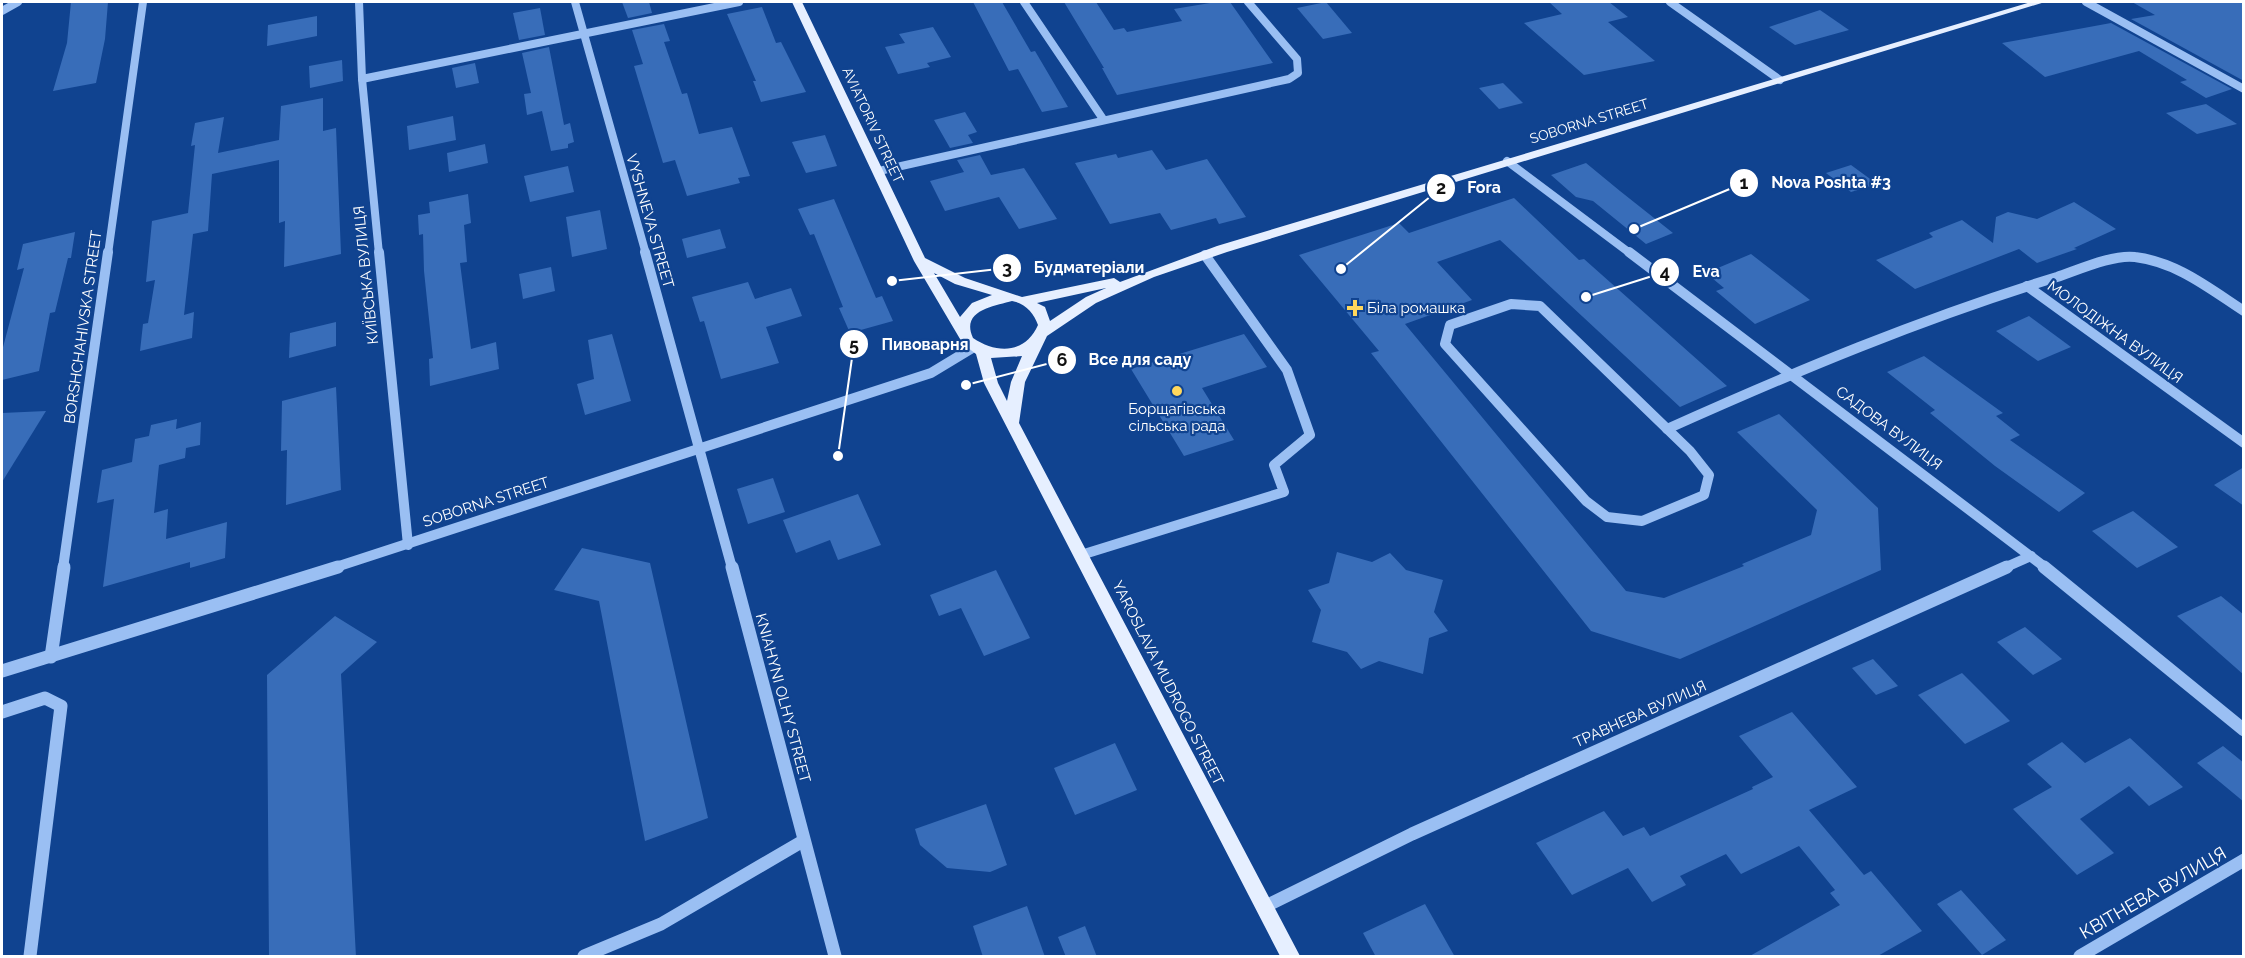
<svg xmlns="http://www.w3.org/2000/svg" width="2245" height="958" viewBox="0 0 2245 958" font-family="Raleway,sans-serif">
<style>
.building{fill:#386db9}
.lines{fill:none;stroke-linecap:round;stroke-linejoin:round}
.minor-far2{stroke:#9abff3;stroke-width:8}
.minor-far1{stroke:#9abff3;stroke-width:10}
.minor{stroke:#9abff3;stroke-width:13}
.major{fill:#e6efff;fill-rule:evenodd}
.poi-dot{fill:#ffd75c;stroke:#104390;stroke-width:2}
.labels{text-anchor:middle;stroke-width:4.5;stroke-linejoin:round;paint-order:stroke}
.far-street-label{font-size:14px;fill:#fff;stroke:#104390}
.street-label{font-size:15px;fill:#fff;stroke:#104390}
.poi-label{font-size:15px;fill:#fff;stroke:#104390;text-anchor:start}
.near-street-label{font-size:18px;fill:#fff;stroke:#104390}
.leader{fill:none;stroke:#fff;stroke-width:2}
.callout-dot{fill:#fff;stroke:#104390;stroke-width:2}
.mark-label{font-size:18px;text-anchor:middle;font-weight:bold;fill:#111}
.callout-label{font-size:16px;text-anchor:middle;font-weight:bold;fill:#fff;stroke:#104390;stroke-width:4.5;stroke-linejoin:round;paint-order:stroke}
</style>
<rect width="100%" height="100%" fill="#104390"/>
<g class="building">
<polygon points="71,2 108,2 105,39 96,83 53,91 67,43"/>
<polygon points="622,2 649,2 652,13 628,18"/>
<polygon points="973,2 1002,2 1031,52 1035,51 1068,107 1042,112 1018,69 1009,71"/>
<polygon points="1064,2 1096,2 1114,30 1124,28 1127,32 1182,21 1174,9 1216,2 1230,2 1273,63 1117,95 1102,68 1104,68"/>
<polygon points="1326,2 1352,33 1323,39 1297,8"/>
<polygon points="1549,2 1609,2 1628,17 1608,22 1655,61 1584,75 1524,23 1562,14"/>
<polygon points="2132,2 2244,2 2244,81 2131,19 2155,15"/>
<polygon points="762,7 776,43 781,42 806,92 761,102 753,81 756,81 727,14"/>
<polygon points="540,8 545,35 519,40 513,13"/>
<polygon points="1820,10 1849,30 1795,45 1769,27"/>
<polygon points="317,16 317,36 267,46 268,25"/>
<polygon points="2111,23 2232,89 2206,98 2180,82 2187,80 2139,51 2045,77 2002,43"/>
<polygon points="664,24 670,41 664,42 682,94 687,93 699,134 732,127 750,176 738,178 740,183 687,196 675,160 663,163 634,66 643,64 632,30"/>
<polygon points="933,27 951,57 927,63 930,67 898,74 885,47 905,43 899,34"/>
<polygon points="549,47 564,125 570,123 574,142 568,144 568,148 551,151 542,111 527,115 524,94 531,93 522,53"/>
<polygon points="342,60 343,81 310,88 309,66"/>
<polygon points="475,63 479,83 456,88 452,68"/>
<polygon points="1503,83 1523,103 1499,109 1479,88"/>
<polygon points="323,98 323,131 336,128 341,254 284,267 285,221 279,223 279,160 212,174 208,231 193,234 184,315 194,312 192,338 140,351 143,324 148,323 155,280 146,282 152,221 188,213 195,145 191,146 195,123 224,117 218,153 279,140 281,106"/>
<polygon points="2206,104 2237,124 2197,134 2166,113"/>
<polygon points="965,112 977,132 968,135 973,143 950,148 934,120"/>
<polygon points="453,116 456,140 409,150 407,126"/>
<polygon points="825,135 837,166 806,173 792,142"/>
<polygon points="485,144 488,163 449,172 447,153"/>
<polygon points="1152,150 1166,170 1207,159 1246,217 1219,224 1216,218 1171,230 1160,213 1110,224 1075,163 1116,154 1118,158"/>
<polygon points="980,155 991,175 1024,168 1057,219 1019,229 999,197 945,211 930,181 964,172 957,160"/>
<polygon points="1586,163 1620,191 1673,233 1646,244 1593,201 1576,197 1551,175"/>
<polygon points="1851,165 1877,184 1851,192 1826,173"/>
<polygon points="568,166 574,192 530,202 524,176"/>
<polygon points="468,194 471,223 464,225 467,262 460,263 471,349 496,342 499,369 430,386 429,359 433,358 424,271 423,234 419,235 418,215 430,213 429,202"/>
<polygon points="1514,198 1579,260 1584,259 1727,386 1680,407 1500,240 1437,262 1472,300 1405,324 1626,591 1664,598 1744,566 1742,564 1811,535 1817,510 1737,432 1779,414 1878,508 1881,570 1680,659 1591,631 1371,353 1379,351 1299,255 1399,223 1409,233"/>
<polygon points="834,199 876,298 882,296 893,321 850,333 839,308 843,307 814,234 810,235 798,209"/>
<polygon points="2074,202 2116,229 2074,248 2077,249 2037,263 2019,249 1915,289 1876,260 1933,237 1929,233 1962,220 1993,243 1996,217 2008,212 2037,219"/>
<polygon points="600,210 607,249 572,257 566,217"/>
<polygon points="720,229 726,248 687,258 682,239"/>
<polygon points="75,232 71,258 68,258 55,312 50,313 39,371 2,380 2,351 24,268 17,270 23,244"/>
<polygon points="1751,254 1810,300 1755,324 1716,291 1724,288 1706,273"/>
<polygon points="551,267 555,291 523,299 519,274"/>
<polygon points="748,282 755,299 791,288 802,316 766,327 779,363 721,379 704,321 700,322 692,297"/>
<polygon points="2029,316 2071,347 2038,361 1996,331"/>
<polygon points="336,322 336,346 289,358 290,333"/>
<polygon points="612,334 631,401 585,415 577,384 594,379 588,340"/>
<polygon points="1244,334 1267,367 1202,388 1234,440 1184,456 1131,369"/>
<polygon points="1924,356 2003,413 1996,416 2020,435 2010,440 2085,493 2059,512 1995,466 1930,413 1935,410 1887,372"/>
<polygon points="336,387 341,490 286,505 287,450 281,451 282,401"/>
<polygon points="46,411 2,482 2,413"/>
<polygon points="177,419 176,429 201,422 200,445 186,448 185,458 159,465 154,513 168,509 166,539 227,522 225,558 190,568 190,562 103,587 114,499 97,503 102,470 132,462 135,439 149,436 151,425"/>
<polygon points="2244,467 2244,506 2214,485"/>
<polygon points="773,478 785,512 748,524 737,489"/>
<polygon points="858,494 881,545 838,560 830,540 796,553 783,520"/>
<polygon points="2133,511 2178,547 2137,568 2092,531"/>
<polygon points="582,548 650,563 708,818 645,841 599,601 554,590"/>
<polygon points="1337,552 1372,562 1390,553 1406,570 1443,580 1434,612 1448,631 1429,638 1423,674 1379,661 1361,669 1347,652 1312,642 1321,610 1308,590 1329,583"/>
<polygon points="996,570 1030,638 984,656 961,608 939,616 930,595"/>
<polygon points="2221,596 2244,615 2244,675 2177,616"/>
<polygon points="335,616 377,642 341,674 356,957 269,957 267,675"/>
<polygon points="2025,627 2062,659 2033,675 1997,642"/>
<polygon points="1873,659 1898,686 1876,695 1852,668"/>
<polygon points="1962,673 2010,721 1965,744 1918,695"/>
<polygon points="1792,712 1857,787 1809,810 1864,875 1871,871 1922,931 1876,957 1748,957 1840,905 1830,893 1835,890 1799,846 1741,874 1726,854 1680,876 1686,885 1652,902 1628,868 1572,895 1536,843 1604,811 1623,836 1644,827 1650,836 1753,789 1752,787 1773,777 1739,736"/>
<polygon points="2130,738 2183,787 2149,806 2129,786 2080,819 2114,853 2077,875 2013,809 2052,787 2027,764 2062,742 2085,763"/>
<polygon points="1115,743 1137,790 1075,815 1054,768"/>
<polygon points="2223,746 2244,763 2244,802 2197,763"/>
<polygon points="986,804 1007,865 990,872 947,868 920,845 915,829"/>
<polygon points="1961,890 2006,940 1982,955 1937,904"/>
<polygon points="1425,904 1455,957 1376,957 1363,933"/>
<polygon points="1027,906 1045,957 983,957 973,926"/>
<polygon points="1085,926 1097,957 1066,957 1058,937"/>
</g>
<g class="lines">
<g class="minor-far2">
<polyline points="359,2 362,79 379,254"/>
<polyline points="575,2 646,254"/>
<polyline points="1024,2 1103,119"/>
<polyline points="1670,2 1780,80"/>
<polyline points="2086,2 2244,89"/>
<polyline points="2,11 18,2"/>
<polyline points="362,79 739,2"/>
<polyline points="1507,161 1631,254"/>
<polyline points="879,171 1289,79 1298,73 1297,59 1248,2"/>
<polyline points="108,254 143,2"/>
</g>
<g class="minor-far1">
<polyline points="379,252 408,545"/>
<polyline points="645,252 732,568"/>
<polyline points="1629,252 2046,568"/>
<polyline points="2027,286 2244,443"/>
<polygon points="1511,304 1540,306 1690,451 1709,475 1704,495 1642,521 1607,517 1586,501 1445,344 1450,325"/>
<path d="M1667,429c127,-57 256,-111 390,-152 21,-7 57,-23 78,-20 42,5 75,32 109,54"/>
<polyline points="1081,555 1284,492 1274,465 1310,435 1287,370 1205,255"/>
<polyline points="63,568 108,252"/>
<polyline points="333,568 931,373 974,347"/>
<polyline points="2004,568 2031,556"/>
</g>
<g class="minor">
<polyline points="732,567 835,956"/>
<polyline points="2044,567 2244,730"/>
<polyline points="51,657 64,567"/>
<polyline points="2,671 338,567"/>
<polyline points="2,712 45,698 61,706 30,956"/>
<polyline points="1264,907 1412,834 2007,567"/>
<polyline points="584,956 661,924 803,841"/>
<polyline points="2080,956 2244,860"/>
</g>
<path class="major" d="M792,2h10l123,256 40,20 57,19 92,-19 6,4 97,-36 814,-244h14l-818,250 -73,25 -58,26 -49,33 -22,46 -6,41 281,533h-20l-296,-573 -8,-29 -13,-10 -49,-83zM934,273l21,11 37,11 -20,8 -12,14zM1106,288l-20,9 -36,24 -5,-14 -8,-4zM1012,301c13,2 22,12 26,24 -13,29 -41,29 -65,13 -13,-28 22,-32 39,-37zM1022,356l-11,26 -4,19 -9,-18 -7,-25z"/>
</g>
<g class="poi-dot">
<path d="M1352 299h6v6h6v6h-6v6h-6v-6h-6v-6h6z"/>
<circle cx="1177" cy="391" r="6"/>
</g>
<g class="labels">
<g class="far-street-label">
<text transform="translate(1589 121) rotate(-17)" y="5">SOBORNA STREET</text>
<text transform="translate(873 125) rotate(65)" y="5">AVIATORIV STREET</text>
</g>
<g class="street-label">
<text transform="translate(650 221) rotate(74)" y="5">VYSHNEVA STREET</text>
<text transform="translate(366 275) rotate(-96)" y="5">КИЇВСЬКА ВУЛИЦЯ</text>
<text transform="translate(83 327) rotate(-82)" y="5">BORSHCHAHIVSKA STREET</text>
<text transform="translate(2115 332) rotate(36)" y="5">МОЛОДІЖНА ВУЛИЦЯ</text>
<text transform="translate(1889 428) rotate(37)" y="5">САДОВА ВУЛИЦЯ</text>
<text transform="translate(486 502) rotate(-18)" y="5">SOBORNA STREET</text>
<text transform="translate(1168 683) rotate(63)" y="5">YAROSLAVA MUDROGO STREET</text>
<text transform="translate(783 698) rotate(75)" y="5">KNIAHYNI OLHY STREET</text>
<text transform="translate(1640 714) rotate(-24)" y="5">ТРАВНЕВА ВУЛИЦЯ</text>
</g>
<g class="poi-label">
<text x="1367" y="313">Біла ромашка</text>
<text x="1177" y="414" text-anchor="middle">Борщагівська<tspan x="1177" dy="17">сільська рада</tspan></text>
</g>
<g class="near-street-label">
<text transform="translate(2153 893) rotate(-30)" y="6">КВІТНЕВА ВУЛИЦЯ</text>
</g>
</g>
<path class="leader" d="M1634 229L1744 183M1341 269L1441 188M892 281L1007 268M1586 297L1665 272M838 456L854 344M966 385L1062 360"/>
<g class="callout-dot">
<circle cx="1634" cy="229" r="6"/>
<circle cx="1341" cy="269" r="6"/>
<circle cx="892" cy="281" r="6"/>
<circle cx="1586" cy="297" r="6"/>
<circle cx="838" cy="456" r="6"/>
<circle cx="966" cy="385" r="6"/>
<circle cx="1744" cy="183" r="15"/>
<circle cx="1441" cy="188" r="15"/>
<circle cx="1007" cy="268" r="15"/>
<circle cx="1665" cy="272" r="15"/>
<circle cx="854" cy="344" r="15"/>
<circle cx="1062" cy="360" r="15"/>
</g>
<g class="mark-label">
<text x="1744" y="189">1</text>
<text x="1441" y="194">2</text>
<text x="1007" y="274">3</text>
<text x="1665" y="278">4</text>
<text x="854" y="351">5</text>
<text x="1062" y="366">6</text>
</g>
<g class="callout-label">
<text x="1831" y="188">Nova Poshta #3</text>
<text x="1484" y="193">Fora</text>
<text x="1089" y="273">Будматеріали</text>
<text x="1706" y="277">Eva</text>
<text x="925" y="350">Пивоварня</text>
<text x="1140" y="365">Все для саду</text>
</g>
<rect width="2245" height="958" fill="none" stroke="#ffffff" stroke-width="6"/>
</svg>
